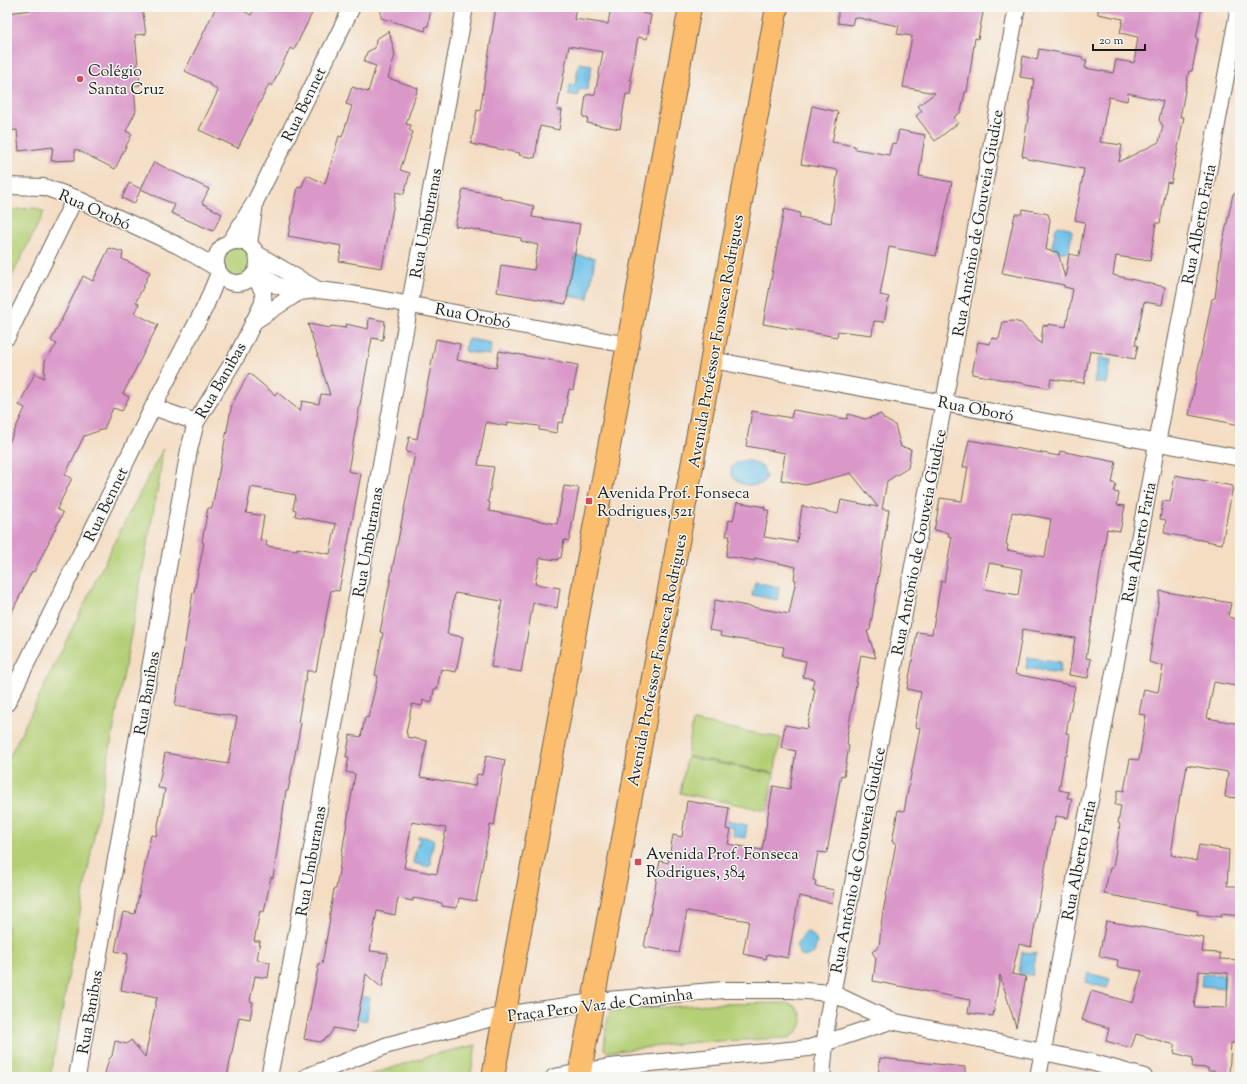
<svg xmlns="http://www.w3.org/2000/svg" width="1247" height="1084" viewBox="0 0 1247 1084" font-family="'Sorts Mill Goudy',serif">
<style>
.green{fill:#b4cf74;stroke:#687648}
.water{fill:#6bc0e8;stroke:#446e82}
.building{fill:#da98c9;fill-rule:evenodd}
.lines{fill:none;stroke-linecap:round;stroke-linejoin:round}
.minor-casing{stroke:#686056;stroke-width:18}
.trunk-casing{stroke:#686056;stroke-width:24}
.minor{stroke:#fff;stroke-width:16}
.trunk{stroke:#fbbd6e;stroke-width:22}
.poi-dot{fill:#d1495b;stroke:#f6f6f2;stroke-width:1.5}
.labels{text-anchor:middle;stroke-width:3;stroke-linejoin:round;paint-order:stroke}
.poi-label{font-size:16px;fill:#1c1c1c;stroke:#f6f6f2;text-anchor:start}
.street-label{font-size:16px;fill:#1c1c1c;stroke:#f6f6f2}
</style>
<rect width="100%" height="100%" fill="#f6f6f2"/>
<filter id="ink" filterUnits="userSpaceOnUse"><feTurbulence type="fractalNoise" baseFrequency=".025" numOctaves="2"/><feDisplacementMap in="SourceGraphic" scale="8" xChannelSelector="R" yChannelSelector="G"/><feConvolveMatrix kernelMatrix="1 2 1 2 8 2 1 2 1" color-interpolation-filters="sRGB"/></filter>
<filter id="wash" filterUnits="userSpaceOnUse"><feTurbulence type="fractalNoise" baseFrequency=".012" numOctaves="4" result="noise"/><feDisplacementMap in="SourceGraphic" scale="16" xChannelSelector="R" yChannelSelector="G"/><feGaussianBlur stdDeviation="0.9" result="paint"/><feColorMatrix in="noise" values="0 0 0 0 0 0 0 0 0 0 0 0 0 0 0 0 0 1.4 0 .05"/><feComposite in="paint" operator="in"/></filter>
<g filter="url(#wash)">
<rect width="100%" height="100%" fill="#f4ddc3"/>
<g class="green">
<polygon points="35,208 44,212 7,286 7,210"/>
<circle cx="238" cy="262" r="15"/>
<polygon points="163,449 160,475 50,1077 7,1077 7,762 118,535"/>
<polygon points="693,721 781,738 774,773 687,756"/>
<polygon points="687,757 774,774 767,810 680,793"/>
<path d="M786,1003c22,4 20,28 2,35l-91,4 -90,10 -3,-3 3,-31 2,-4 6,-3 94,-7z"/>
<polygon points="476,1045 471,1073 456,1077 364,1077 435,1054"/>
</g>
<g class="water">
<polygon points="579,63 592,65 587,90 579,89 578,96 568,94 570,84 575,85"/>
<path d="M1059,226l10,2 3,3 -3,20c-7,2 -12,2 -17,-5l4,-18z"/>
<polygon points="575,255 595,258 588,299 568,296"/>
<polygon points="470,339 491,343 490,355 466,352 465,350 467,340"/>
<polygon points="1099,357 1111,360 1107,384 1094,382"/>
<path d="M748,460l15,7 3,10 -3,6c-29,11 -47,-21 -15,-23z"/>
<polygon points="755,582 779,587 777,600 752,595"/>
<polygon points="1028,657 1061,662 1060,673 1026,668"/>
<polygon points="715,819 747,825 745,838 733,836 734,828 714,825"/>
<polygon points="418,836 434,839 430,859 432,863 429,867 413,863 417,844 419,844"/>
<polygon points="806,931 813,935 817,942 814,953 804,957 800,954 796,946"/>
<polygon points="1022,952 1036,953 1033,975 1019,974"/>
<polygon points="1088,973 1110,979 1107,988 1085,982"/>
<polygon points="1202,974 1225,975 1224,988 1201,986"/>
<polygon points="362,996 370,998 366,1021 357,1019"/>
</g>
<g id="blocks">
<g class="building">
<polygon points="31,7 142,7 146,34 135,35 140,85 134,86 136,111 126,131 132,134 115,169 75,149 75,160 51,161 53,147 19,151 17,130 7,131 7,13 32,10"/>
<polygon points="216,7 236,7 251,15 255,7 315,7 294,50 290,48 272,86 269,84 238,148 199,130 218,91 207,82 185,71"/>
<polygon points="381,7 431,7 428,26 426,26 425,31 381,18"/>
<polygon points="496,7 576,7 574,19 608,24 611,7 643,7 642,13 651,15 647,39 638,37 630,80 632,80 630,95 626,94 620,129 587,123 588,118 583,117 586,95 595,94 603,52 569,46 557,110 562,110 559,130 540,126 535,158 519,155 520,153 471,144 477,110 480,111"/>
<polygon points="838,7 984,7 978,39 975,38 967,92 965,92 961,112 954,117 958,123 935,141 916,116 922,111 918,106 935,93 903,87 912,36 897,34 899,26 854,17 852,25 838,23"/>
<path d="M1098,7h104l-6,31 2,1 -6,32h-3l-9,46h4l-13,66 -4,-1 -7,41h-4l-6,38 -34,-5 -3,19 52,12 -3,18 -18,-3 -9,43h3l-3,14 -45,-8 -6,32 -33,-4 -2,9 -77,-14 6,-32 12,2 2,-6 7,1 4,-17 10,-1 8,2 20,21 2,-19 5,1v-2l18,3 7,-38 -9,-2v-2l-62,-12 13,-59h7l1,-5 25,5 2,6 -4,30 12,2 7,26 4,-24 10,2 6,-34 -10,-2 9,-51 -57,-10v-2l-5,-1 12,-77 -14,-2 3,-21 14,4 2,-11 44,8 -1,3h5l-2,8 28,5 3,-13 18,3 4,-26 -18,-4 3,-14 -25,-5zM1128,93l35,8 -4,19 4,6 -4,16 -40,20 3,-17 -22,-3 9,-45 18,4z"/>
<polygon points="389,31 395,55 388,78 418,88 406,124 411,125 409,130 413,132 400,170 410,173 404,194 396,192 382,268 339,261 342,246 288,236 298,187 301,188 307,175 325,184 339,136 342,137 352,106 346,104 352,87 368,92 376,66 364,62 367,52 375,48 376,39"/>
<polygon points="812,106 838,112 832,142 855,146 855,149 889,155 892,143 896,144 899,130 925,135 919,176 952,182 936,256 889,247 880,295 889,297 884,322 874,321 872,335 838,331 837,337 763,324 784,209 800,213 799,217 831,223 838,170 801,164"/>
<polygon points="154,162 209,189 202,203 222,214 213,231 171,213 175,205 141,189"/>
<polygon points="129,183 141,189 134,204 122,198"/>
<polygon points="463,189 501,196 500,198 534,206 532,217 580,224 566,304 497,292 501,265 534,270 538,245 521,241 521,238 455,226"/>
<polygon points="1233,194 1240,194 1240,425 1189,415 1212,299 1215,298 1221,251"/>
<polygon points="109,248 123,252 122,259 150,272 136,302 139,304 134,313 158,325 123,394 129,397 122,411 113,408 104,429 84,436 65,475 72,478 57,509 63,513 34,572 32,571 7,622 7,447 25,408 19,405 35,373 44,378 45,361 57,344 51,341 83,276 93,281"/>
<path d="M369,318l16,3 -2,19 -11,-2 -24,133 13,3 -22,117 -8,-1 -15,81h-9l-9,51 3,1 -13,68h-2l-13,87 -2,-1 -7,35 -4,-1 -6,30h6l-3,19 13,2 -2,16 -13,-2 -5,25 3,1 -3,17 -11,-2 -12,60h-123l5,-18 3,-3 3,-15 12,3 4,-4 14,17 12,-60 -36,-7 7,-36 -13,-3 8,-39 12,2 16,-79 5,1 9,-47 -7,-1 7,-35 63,11 9,-47 -62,-11 18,-114h1l10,-49 -2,-1 6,-34h4l20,-104 17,-31 26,22 2,-3 23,19 2,-10 17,3 2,-10 9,1 -22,-71 22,4 1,-2 14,2 1,-4 22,5zM251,487l45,8 -3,14 3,1 -1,6 41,8 -6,30 -33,-6v2l-31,-4 1,-5 -7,-1 4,-24 -18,-3z"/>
<path d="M436,339l24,5 -3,16 39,8 3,-17 79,14 -5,25 -4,-1 -6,34 -5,-1 -1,11 -18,-3v-4l-31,-4 -1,4 -21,-4 -8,43 16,2 -6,35h2l-1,9 68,13 7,-38 15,2 -10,53 -5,-1 -3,18h-3v2l-18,-2 -5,26 25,4 -3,20 -24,-5 -12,69 -30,-5 11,-66 -47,-8 -8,41 16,3 -7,35 -15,-3 -4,20h-3l-2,13 -9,-2 -1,6 -10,-2 -6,29h1v4l20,4 -7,36 55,9 2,-12 5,1 4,-19 19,4 -11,66 -4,-1 -14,76 -17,-3 -2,10 -15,-2v-3l-29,-5v3l-15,-3 -3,17 -18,-4 -7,40 18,2 -6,35 -16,-14 -11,58 -21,-4 -5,8 -9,6 -16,-3 15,-76 3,1 8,-45h-1l5,-30h2l19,-115 -9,-2 3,-15h-3l4,-22 11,2 4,-20 3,1 10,-42 -3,-1 8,-42 -3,-1 35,-178 -9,-2 3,-15 8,2zM412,822l34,6 -9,46 -33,-6z"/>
<polygon points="793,410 847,419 848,414 865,419 881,414 884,419 895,425 901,447 911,449 908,468 887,481 882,509 889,510 870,630 867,631 876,658 861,655 847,736 848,737 847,745 849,746 844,776 841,775 827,853 818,852 813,880 816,881 815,886 834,890 832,903 799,896 788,958 767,954 766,959 743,954 749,921 687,911 679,953 644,947 660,861 668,863 673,835 682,837 687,801 729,808 726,829 731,830 728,844 762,850 773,786 790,789 796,751 781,748 785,725 807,729 815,689 812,688 814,679 803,677 806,661 782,656 784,647 720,636 721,632 709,630 715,600 789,614 796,580 794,579 796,567 755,558 755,561 726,556 730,536 726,536 729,520 733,521 737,502 765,507 764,510 769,510 764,537 797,542 802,506 838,514 841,500 878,507 851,473 805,485 781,480 785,453 746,446 752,411 791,418"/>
<path d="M969,440l90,16 1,-5 56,11 -4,21 4,1 -2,8 5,1 -2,12 8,1 -5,25 -13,-2 -21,129 5,1 -3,19 -19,-3 6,-37 -52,-9 -8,45 60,12 -9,47 4,1 -3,22 -2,-1 -6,35 10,2 -2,6h5l-4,20 -12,-2 -3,15 -1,-1 -21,117 -12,-3 -7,30 14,3 -10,50 -16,-52 -7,41 -25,-3 2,-13 -97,-19 3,-23 -4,-6 7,-5 3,-29 14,-75 -4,-1 6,-32 6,1 16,-83 -5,-1 6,-35 -14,-3 7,-38 3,-19 15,2 9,-53 3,1 8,-45 -4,-1 1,-3 -15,-3 3,-14 3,-18 22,3 6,-34h-5zM1012,512l39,7 -6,38 -38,-7 1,-5 -2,-1zM989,563l33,6 -4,26 -34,-6z"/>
<polygon points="1175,475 1233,486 1222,544 1164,533 1166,520 1160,519 1163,501 1170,502"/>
<polygon points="1160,591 1231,603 1228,617 1240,620 1240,687 1214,682 1207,718 1240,724 1240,798 1225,797 1228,772 1187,765 1182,795 1180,795 1171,855 1196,861 1199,845 1229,850 1227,886 1240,886 1240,916 1221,914 1221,917 1197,914 1198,911 1104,894 1110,868 1113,868 1120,824 1118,823 1121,806 1115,805 1118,790 1124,791 1130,759 1139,760 1146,715 1139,714 1144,689 1158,692 1163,666 1149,662"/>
<path d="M1106,921l98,17 -2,14 18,1v6l20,1v83h-9l-2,32h-14v-4h-7v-3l-16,-1 1,-9 -19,-5 1,-8 -39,-11 -5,14 -25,-7 3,-13 -27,-8 9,-29 42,12 9,-32 -25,-4 1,-7 -19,-4zM1199,971l29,2 -1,35 -33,-1z"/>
<polygon points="880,1058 965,1067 965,1077 878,1077"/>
</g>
</g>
</g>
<g filter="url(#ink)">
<use href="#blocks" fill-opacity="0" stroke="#686056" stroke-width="1"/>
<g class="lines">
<defs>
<g id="minor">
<polyline points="7,186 44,187 75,198 179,246 217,268"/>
<circle cx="237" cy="262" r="21"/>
<polyline points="230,242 255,202 352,7"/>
<polyline points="249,244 255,203"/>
<polyline points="257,254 318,290"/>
<polyline points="257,271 276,285 299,292 318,290 352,294 628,345"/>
<polyline points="253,322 299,292"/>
<polyline points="7,337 75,198"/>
<polyline points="712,360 1240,458"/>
<polyline points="153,407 196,422"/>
<polyline points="7,703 153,407 205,307 219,273"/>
<path d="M77,1077l112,-627 7,-28 42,-68 24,-49c4,-11 -1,-21 -10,-28"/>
<polyline points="269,1077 287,987 410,303 465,7"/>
<polyline points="306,1077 388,1045 504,1015 607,1000 724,990 792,990 832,993 891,1021 1087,1061 1144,1077"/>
<polyline points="554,1077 609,1067 809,1048 891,1021"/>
<polyline points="822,1077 827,1021 944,402 1017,7"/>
<polyline points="1038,1077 1239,7"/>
</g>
<g id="trunk">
<polyline points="493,1077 690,7"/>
<polyline points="579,1077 777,7"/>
</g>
</defs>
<use href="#minor" class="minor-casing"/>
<use href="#trunk" class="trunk-casing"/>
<use href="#minor" class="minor"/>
<use href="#trunk" class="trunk"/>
</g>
</g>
<g class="poi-dot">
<circle cx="80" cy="79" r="4"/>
<rect x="585" y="497" width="8" height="8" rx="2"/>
<rect x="634" y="858" width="8" height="8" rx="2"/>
</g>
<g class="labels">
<g class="poi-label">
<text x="88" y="76">Colégio<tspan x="88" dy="18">Santa Cruz</tspan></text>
<text x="597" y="498">Avenida Prof. Fonseca<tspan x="597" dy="18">Rodrigues, 521</tspan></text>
<text x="646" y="859">Avenida Prof. Fonseca<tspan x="646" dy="18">Rodrigues, 384</tspan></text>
</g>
<g class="street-label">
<text transform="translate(303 104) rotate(-64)" y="6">Rua Bennet</text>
<text transform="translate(95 209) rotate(24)" y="6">Rua Orobó</text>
<text transform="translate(425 223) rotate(-79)" y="6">Rua Umburanas</text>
<text transform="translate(977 223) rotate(-80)" y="6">Rua Antônio de Gouveia Giudice</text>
<text transform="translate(1198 224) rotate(-79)" y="6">Rua Alberto Faria</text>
<text transform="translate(473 315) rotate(11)" y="6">Rua Orobó</text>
<text transform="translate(715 341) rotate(-80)" y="6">Avenida Professor Fonseca Rodrigues</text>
<text transform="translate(220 380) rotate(-60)" y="6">Rua Banibas</text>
<text transform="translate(976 408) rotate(11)" y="6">Rua Oboró</text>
<text transform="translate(105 504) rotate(-64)" y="6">Rua Bennet</text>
<text transform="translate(367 542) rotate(-80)" y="6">Rua Umburanas</text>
<text transform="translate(918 542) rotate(-79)" y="6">Rua Antônio de Gouveia Giudice</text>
<text transform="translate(1138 542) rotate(-79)" y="6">Rua Alberto Faria</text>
<text transform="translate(656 660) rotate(-79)" y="6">Avenida Professor Fonseca Rodrigues</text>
<text transform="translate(146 693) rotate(-80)" y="6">Rua Banibas</text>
<text transform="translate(857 860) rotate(-79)" y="6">Rua Antônio de Gouveia Giudice</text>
<text transform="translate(1078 860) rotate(-79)" y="6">Rua Alberto Faria</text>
<text transform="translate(310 861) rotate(-80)" y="6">Rua Umburanas</text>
<text transform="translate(600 1004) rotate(-7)" y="6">Praça Pero Vaz de Caminha</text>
<text transform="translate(89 1012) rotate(-80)" y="6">Rua Banibas</text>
</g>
</g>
<rect width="1247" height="1084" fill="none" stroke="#f6f6f2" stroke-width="24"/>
<path d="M1093 44v6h52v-6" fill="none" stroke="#1c1c1c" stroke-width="2"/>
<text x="1099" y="44" font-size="12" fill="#1c1c1c" stroke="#f6f6f2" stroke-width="3" paint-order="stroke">20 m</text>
</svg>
